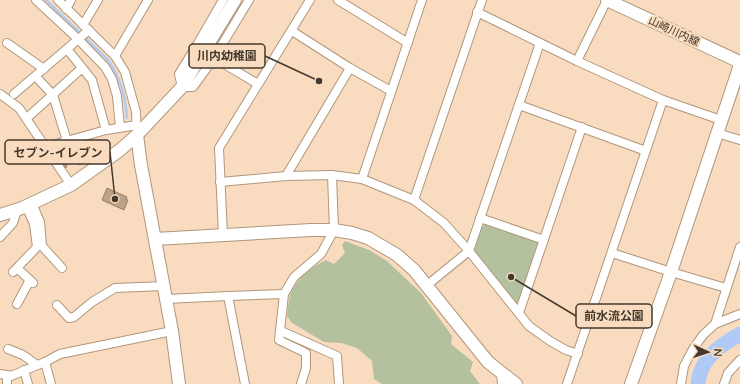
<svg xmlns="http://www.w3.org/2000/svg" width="740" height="384" viewBox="0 0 740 384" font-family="'Nunito Sans','Noto Sans JP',sans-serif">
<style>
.green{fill:#b4c19f}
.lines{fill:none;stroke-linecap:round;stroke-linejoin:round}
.stream{stroke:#b0caf7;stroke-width:2.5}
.river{stroke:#b0caf7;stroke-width:15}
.building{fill:#bda287;stroke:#997f65}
.street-casing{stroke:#b1967b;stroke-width:10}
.secondary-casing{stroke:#b1967b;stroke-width:14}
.street{stroke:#fff;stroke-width:8}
.secondary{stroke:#fff;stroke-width:12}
.labels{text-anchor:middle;stroke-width:4;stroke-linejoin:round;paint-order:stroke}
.street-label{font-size:11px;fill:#44392e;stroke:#f9dcbf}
.leader{fill:none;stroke:#44392e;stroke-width:1.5}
.callout-dot{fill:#44392e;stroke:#f9dcbf;stroke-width:1.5}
.callout{fill:#f9dcbf;stroke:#44392e;stroke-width:1.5}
.callout-label{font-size:12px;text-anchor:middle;font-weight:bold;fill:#44392e}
</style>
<rect width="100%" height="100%" fill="#f9dcbf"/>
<g class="green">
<path d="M486,223l51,19 2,3 -20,57 -5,1 -40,-50c-1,-9 5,-25 12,-30z"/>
<path d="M345,241l24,9 18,11 34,32 31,43 -1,8 22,18 -3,9 10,13h-98l-8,-5 -2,-18 -15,-13 -16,-5 -17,-1 -32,-19 -5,-7c1,-5 1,-11 2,-16 3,-18 21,-32 37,-40l8,4 11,-11 -3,-8z"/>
</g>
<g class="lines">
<path class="stream" d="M46,0l62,60c13,19 17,35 19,58"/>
<path class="river" d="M698,384c2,-25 21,-38 42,-50"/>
</g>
<g class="building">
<polygon points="87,141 95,155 79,165 70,149 81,143"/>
<polygon points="70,146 66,168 54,150"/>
<polygon points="107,188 127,197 126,199 128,200 124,210 102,200"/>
</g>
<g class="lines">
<defs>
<g id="street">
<polyline points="36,0 78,39 105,67 112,79 117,96 120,127"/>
<polyline points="58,0 115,56 125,72 136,112 137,135"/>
<polyline points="223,0 197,45 179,74 182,87 193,87 214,58 249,0"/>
<polyline points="338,0 408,43"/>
<polyline points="66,9 71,0"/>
<polyline points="477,12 577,61 663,100 721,120"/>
<polyline points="83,25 98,0"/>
<polyline points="292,31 350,68 391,91"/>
<polyline points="7,43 44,69"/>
<polyline points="67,49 92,80 106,130"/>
<polyline points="115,56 148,0"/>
<polyline points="214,58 258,84"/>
<polyline points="577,61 607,0"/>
<polyline points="39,80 53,95 67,141"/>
<polyline points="0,94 19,108 71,185"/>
<polyline points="14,94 89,30"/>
<polyline points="519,105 646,151"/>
<polyline points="27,118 82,68"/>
<polyline points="717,133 740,140"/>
<polyline points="45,147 106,130 137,125"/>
<polyline points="286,176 350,68"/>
<polyline points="362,179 422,0"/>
<polyline points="220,182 286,176 332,175 362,179 414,200 444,223 469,251 529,326 550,341 566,350 578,354"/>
<polyline points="414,200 482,0"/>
<polyline points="32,203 40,222 42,246 62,268"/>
<polyline points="480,218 544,240"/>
<polyline points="223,235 219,148 310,0"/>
<polyline points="0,237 13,223 17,210"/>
<polyline points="612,253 671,272 726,288"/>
<polyline points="17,268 33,283"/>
<polyline points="13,272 37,247 34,224 26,206"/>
<polyline points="426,286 469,251 540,43"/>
<polyline points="228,296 284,294"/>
<polyline points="166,299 228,296 245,384"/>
<polyline points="17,304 30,280"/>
<polyline points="57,305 69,318 74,317 92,302 115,288 164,286"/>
<polyline points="519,313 582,127"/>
<polyline points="715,324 740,247"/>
<polyline points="281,331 337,356 339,384"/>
<polyline points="8,349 23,355 37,365"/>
<polyline points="45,362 51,384"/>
<polyline points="24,370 28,384"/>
<polyline points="501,373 502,384"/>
<polyline points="0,374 11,376 45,362 60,354 172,331"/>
<polyline points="7,384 7,375"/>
<polyline points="301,384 306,368 306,353 279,340 284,294 294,277 321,254 334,230 332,175"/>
<polyline points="567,384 663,100"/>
<polyline points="681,384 684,366 693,349 703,335 715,324 740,314"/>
<polyline points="724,384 728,373 740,360"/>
</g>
<g id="secondary">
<polyline points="607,0 740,62"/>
<polyline points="137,135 141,165 172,331 179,384"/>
<polyline points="0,215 22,208 71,185 120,150 137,135 182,87 235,0"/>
<polyline points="155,239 311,230 334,230 352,233 368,238 397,255 414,270 488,362 516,384"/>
<polyline points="631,384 671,272 740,65"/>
</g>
</defs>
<use href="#street" class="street-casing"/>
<use href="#secondary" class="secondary-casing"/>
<use href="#street" class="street"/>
<use href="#secondary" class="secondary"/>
</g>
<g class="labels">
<g class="street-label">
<text transform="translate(674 31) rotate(25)" y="4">山崎川内線</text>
</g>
</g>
<path class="leader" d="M319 81L265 56M115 199L110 152M511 277L576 316"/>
<g class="callout-dot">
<circle cx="319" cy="81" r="4"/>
<circle cx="115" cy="199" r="4"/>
<circle cx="511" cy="277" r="4"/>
</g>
<g class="callout">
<rect x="189" y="44" width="76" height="24" rx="4"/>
<rect x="5" y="140" width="105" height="24" rx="4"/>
<rect x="576" y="304" width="76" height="24" rx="4"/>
</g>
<g class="callout-label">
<text x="227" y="60">川内幼稚園</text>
<text x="58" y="157">セブン-イレブン</text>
<text x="614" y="320">前水流公園</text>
</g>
<g transform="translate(708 352) rotate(93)" stroke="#f9dcbf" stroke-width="3" paint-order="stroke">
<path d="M0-3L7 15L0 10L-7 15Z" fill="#44392e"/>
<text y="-6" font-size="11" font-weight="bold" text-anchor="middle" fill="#44392e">N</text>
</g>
</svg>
